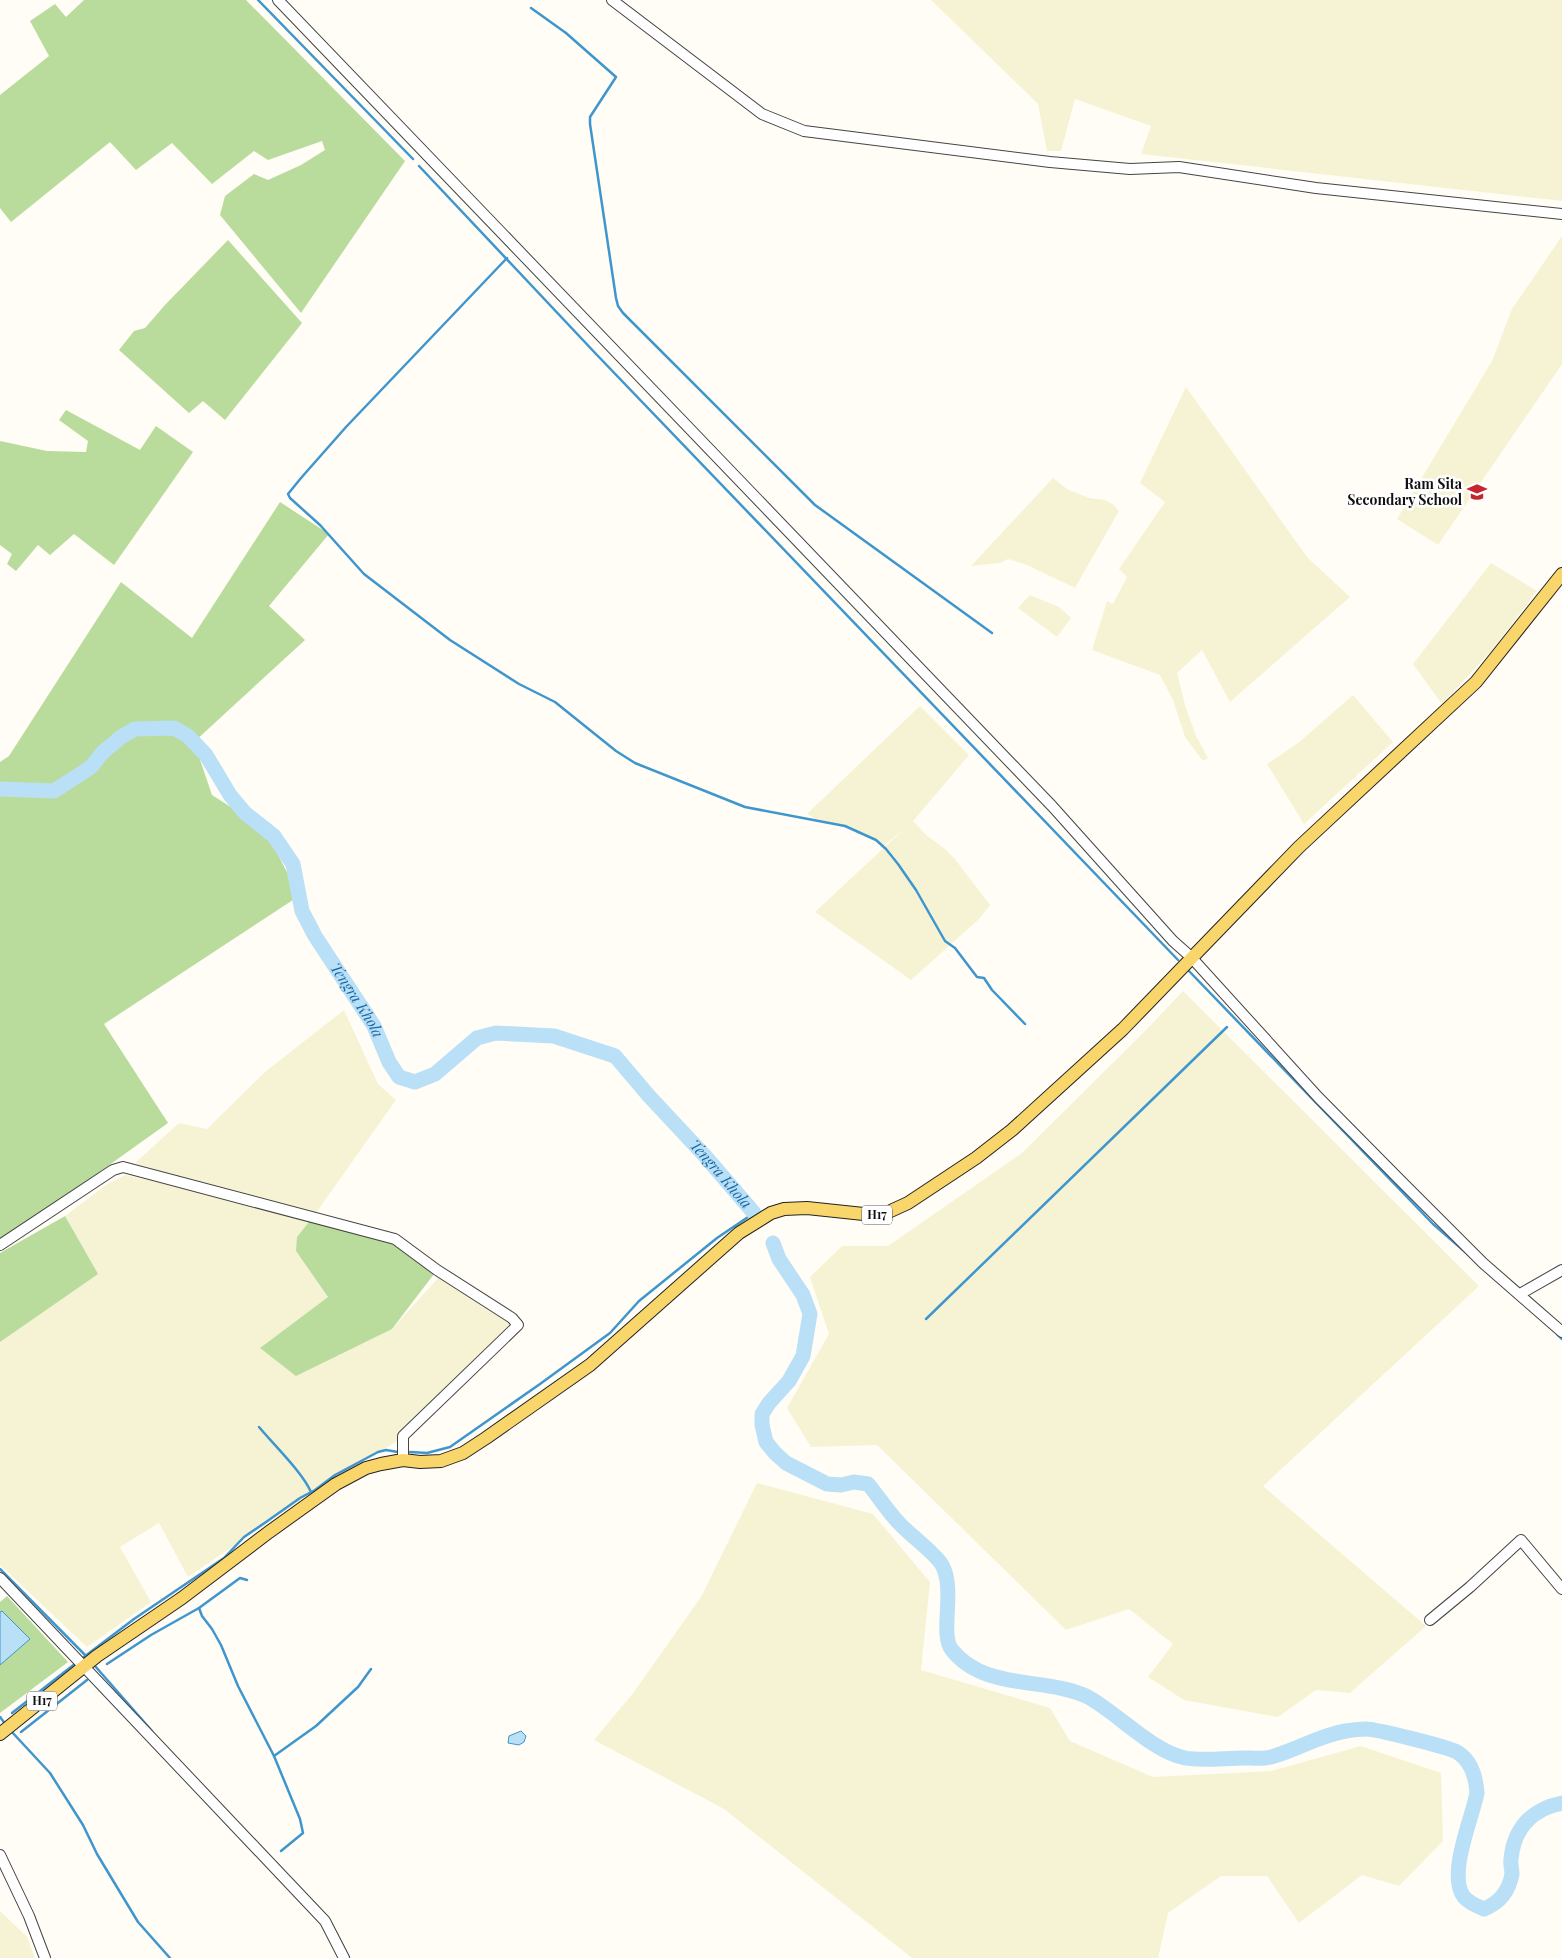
<svg xmlns="http://www.w3.org/2000/svg" width="1562" height="1958" viewBox="0 0 1562 1958" font-family="'Playfair Display',serif">
<style>
.farmland{fill:#f6f3d4}
.forest{fill:#b9dc9c}
.water{fill:#b9e0f7;stroke:#3f96cf}
.lines{fill:none;stroke-linecap:round;stroke-linejoin:round}
.stream{stroke:#3f96cf;stroke-width:2.5}
.river{stroke:#b9e0f7;stroke-width:15}
.minor-casing{stroke:#444;stroke-width:12}
.major-casing{stroke:#222;stroke-width:14}
.minor{stroke:#fff;stroke-width:10}
.major{stroke:#f9d66b;stroke-width:12}
.labels{text-anchor:middle;stroke-width:5;stroke-linejoin:round;paint-order:stroke}
.shield{fill:#fff;stroke:#585858;stroke-width:1}
.shield-label{font-size:12px;font-weight:bold;fill:#111}
.poi-label{font-size:14px;font-weight:bold;fill:#111;stroke:#fff;text-anchor:end}
.water-label{font-size:15px;font-style:italic;fill:#1768a6;stroke:#fff}
</style>
<rect width="100%" height="100%" fill="#fffdf5"/>
<g class="farmland">
<polygon points="931,0 1562,0 1562,201 1141,154 1151,126 1075,99 1061,151 1047,151 1038,104"/>
<polygon points="1562,236 1562,364 1438,545 1397,519 1492,361 1512,309"/>
<polygon points="1186,387 1307,557 1350,597 1230,702 1202,650 1177,673 1185,705 1196,736 1208,758 1203,761 1185,737 1173,700 1160,675 1092,650 1107,601 1113,604 1127,577 1119,569 1165,502 1140,483"/>
<polygon points="1053,478 1067,489 1089,498 1105,500 1114,505 1119,511 1075,588 1027,565 1008,559 1000,563 971,566"/>
<polygon points="1491,563 1537,591 1492,650 1442,704 1413,664"/>
<polygon points="1030,595 1059,607 1071,618 1057,637 1018,608"/>
<polygon points="1353,695 1393,742 1304,824 1267,764 1298,743"/>
<polygon points="920,706 969,755 913,821 926,835 945,849 954,858 990,905 980,918 911,980 815,912 903,830 883,846 873,839 853,829 818,820 807,814"/>
<polygon points="1183,991 1479,1286 1263,1486 1426,1626 1350,1693 1316,1690 1278,1717 1184,1700 1148,1677 1173,1644 1129,1609 1066,1630 877,1445 811,1447 787,1408 829,1334 810,1277 842,1246 888,1246 1022,1153 1148,1028"/>
<polygon points="344,1010 378,1084 396,1100 313,1217 296,1251 328,1297 261,1347 392,1329 439,1277 517,1327 404,1437 315,1490 188,1577 159,1523 120,1547 151,1602 87,1647 0,1565 0,1341 97,1274 65,1216 106,1185 125,1175 304,1215 135,1163 179,1123 207,1129 265,1072"/>
<polygon points="757,1483 873,1514 930,1582 921,1670 1050,1708 1070,1741 1153,1777 1271,1771 1361,1746 1441,1773 1443,1841 1399,1886 1362,1875 1299,1923 1267,1876 1221,1876 1168,1913 1158,1958 912,1958 724,1809 594,1740 634,1692 701,1597"/>
<polygon points="0,1911 27,1937 35,1958 0,1958"/>
</g>
<g class="forest">
<polygon points="84,0 246,0 405,161 301,313 220,215 225,196 254,174 268,180 301,165 325,150 322,141 268,160 254,151 212,184 172,143 136,170 110,142 11,222 0,208 0,95 49,56 30,21 55,4 66,17"/>
<polygon points="228,240 302,323 225,420 203,401 189,413 119,350 134,331 145,328 165,305"/>
<polygon points="66,410 140,450 156,426 193,452 114,565 74,534 50,555 38,545 16,571 7,564 12,554 0,545 0,441 47,451 86,452 88,441 59,420"/>
<polygon points="280,502 329,534 269,606 305,640 194,742 212,795 265,829 299,896 104,1024 168,1123 0,1243 0,762 9,756 121,582 192,638"/>
<polygon points="65,1216 98,1274 0,1342 0,1253"/>
<polygon points="313,1217 395,1239 437,1270 392,1329 296,1376 260,1348 328,1297 296,1251 297,1237"/>
<polygon points="7,1596 68,1662 0,1713 0,1602"/>
</g>
<g class="water">
<polygon points="2,1611 30,1639 0,1665 0,1612"/>
<polygon points="521,1731 526,1736 524,1742 519,1745 508,1743 509,1736"/>
</g>
<g class="lines">
<g class="stream">
<polyline points="258,0 413,159"/>
<polyline points="531,8 566,33 616,77 590,117 590,124 616,298 618,306 623,313 815,505 992,633"/>
<polyline points="419,166 597,355 1178,960"/>
<polyline points="507,258 346,427 301,478 288,494 290,498 320,525 364,574 450,640 519,684 555,702 616,751 635,763 745,807 845,826 876,840 886,849 898,864 916,890 945,941 955,948 977,977 984,978 992,990 1025,1024"/>
<polyline points="1188,970 1433,1224 1471,1257"/>
<polyline points="926,1319 1227,1027"/>
<polyline points="1557,1334 1562,1339"/>
<path d="M259,1427c15,18 43,45 52,65"/>
<polyline points="410,1452 427,1453 450,1447 540,1384 610,1333 639,1301 717,1238 754,1213"/>
<polyline points="0,1569 85,1655"/>
<polyline points="199,1608 202,1616 212,1629 221,1645 238,1686 274,1756 300,1819 303,1833 281,1851"/>
<polyline points="80,1660 134,1619 224,1558 244,1537 266,1522 300,1498 315,1490 335,1475 378,1452 386,1450 398,1452"/>
<polyline points="107,1664 151,1635 199,1608 240,1578 247,1580"/>
<polyline points="95,1666 152,1731"/>
<polyline points="12,1713 76,1663"/>
<polyline points="0,1717 6,1725"/>
<polyline points="11,1731 50,1773 83,1825 97,1854 138,1922 170,1958"/>
<polyline points="21,1732 87,1680"/>
<polyline points="274,1756 316,1726 358,1687 371,1669"/>
<polyline points="331,1923 349,1958"/>
</g>
<g class="river">
<path id="s1" d="M0,789l54,2 37,-24 12,-15 18,-15 14,-8 39,-1 14,8 18,19 24,40 15,18 29,23 19,28 9,47 13,25 59,90 15,36 10,15 16,5 20,-8 42,-36 19,-5 58,3 61,20 34,40 56,60 49,57"/>
<path d="M773,1243l6,16 24,36 7,19 -7,42 -14,25 -20,22 -7,11v11l4,17 9,11 11,10 41,21 14,1 13,-3 14,2c11,13 20,28 32,40 10,11 36,30 42,41 14,25 -3,69 10,85 32,41 96,27 136,47 28,15 65,55 97,61 18,3 40,0 59,0 8,0 19,1 27,-1 26,-7 49,-22 75,-26 6,-1 13,-2 20,-2 10,0 82,18 91,23 15,9 19,26 20,41 -5,26 -30,82 -13,104 5,6 13,9 20,12 15,-6 25,-18 28,-35 0,-5 -2,-10 -1,-15 3,-31 21,-50 51,-56"/>
</g>
<defs>
<g id="minor">
<polyline points="278,0 1052,806 1173,941 1191,957 1318,1097 1400,1180 1483,1263 1562,1332"/>
<polyline points="612,0 762,114 804,131 1050,162 1130,169 1179,167 1316,188 1562,214"/>
<polyline points="0,1245 113,1170 123,1167 395,1239 437,1270 512,1318 518,1325 403,1436 403,1460"/>
<polyline points="1520,1294 1562,1270"/>
<polyline points="0,1578 325,1921 344,1958"/>
<polyline points="1430,1620 1470,1587 1521,1540 1562,1589"/>
<polyline points="0,1855 29,1916 45,1958"/>
</g>
<polyline id="major" points="0,1734 97,1656 182,1598 269,1532 336,1484 366,1468 381,1464 403,1460 420,1462 441,1461 463,1453 486,1438 590,1365 739,1233 771,1213 784,1209 807,1208 873,1215 884,1214 908,1203 976,1158 1012,1130 1123,1029 1299,847 1476,682 1562,574"/>
</defs>
<use href="#minor" class="minor-casing"/>
<use href="#major" class="major-casing"/>
<use href="#minor" class="minor"/>
<use href="#major" class="major"/>
</g>
<defs>
<symbol id="school-bare" viewBox="-9 -9 18 18"><path d="M0-5L7-2L0 1L-7-2ZM-4 1L0 2.5L4 1V4Q0 6-4 4Z" fill="#c4262e" stroke="#fff" stroke-width="2.5" paint-order="stroke"/></symbol>
</defs>
<g fill-rule="evenodd">
<use href="#school-bare" x="1463" y="478" width="28" height="28"/>
</g>
<g class="labels">
<g class="shield">
<rect x="862" y="1205.5" width="30" height="19" rx="4"/>
<rect x="27" y="1691.5" width="30" height="19" rx="4"/>
</g>
<g class="shield-label">
<text x="877" y="1219">H17</text>
<text x="42" y="1705">H17</text>
</g>
<g class="poi-label">
<text x="1462" y="489">Ram Sita<tspan x="1462" dy="16">Secondary School</tspan></text>
</g>
<g class="water-label">
<text dy="5" stroke="none"><textPath href="#s1" startOffset="532">Tengra Khola</textPath></text>
<text dy="5" stroke="none"><textPath href="#s1" startOffset="1014">Tengra Khola</textPath></text>
</g>
</g>
</svg>
